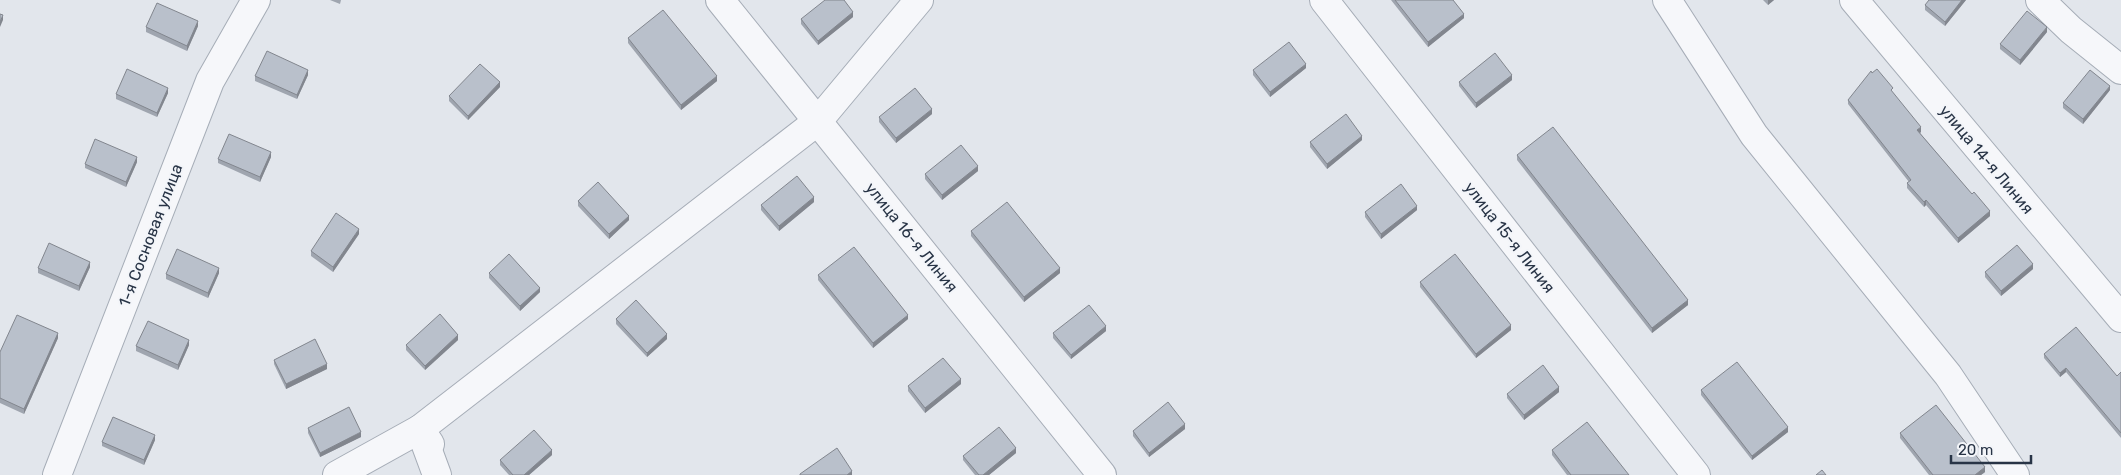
<svg xmlns="http://www.w3.org/2000/svg" width="2121" height="475" viewBox="0 0 2121 475" font-family="Rubik,sans-serif">
<style>
.lines{fill:none;stroke-linecap:round;stroke-linejoin:round}
.minor-casing{stroke:#a6adb7;stroke-width:30}
.minor{stroke:#f6f7fa;stroke-width:28}
.wall{fill:#9fa5af}
.shaded-wall{fill:#82868e}
.building{fill:#b9c0cb;stroke:#82868e}
.labels{text-anchor:middle;stroke-width:4;stroke-linejoin:round;paint-order:stroke}
.street-label{font-size:16px;fill:#283446;stroke:#f3f5f9}
</style>
<rect width="100%" height="100%" fill="#e2e6ec"/>
<g class="lines">
<defs>
<g id="minor">
<polyline points="720,0 1102,475"/>
<polyline points="1324,0 1696,475"/>
<polyline points="1667,0 1754,135 1948,375 2015,475"/>
<polyline points="1854,0 2121,318"/>
<polyline points="2040,0 2071,30 2121,70"/>
<polyline points="57,475 210,81 256,0"/>
<polyline points="337,475 420,429 430,444"/>
<polyline points="437,475 420,429 818,121 919,0"/>
</g>
</defs>
<use href="#minor" class="minor-casing"/>
<use href="#minor" class="minor"/>
</g>
<g class="wall">
<polygon points="330,0 341,0 340,4"/>
<polygon points="1391,0 1453,0 1464,18 1428,47"/>
<polygon points="1763,0 1774,0 1768,5"/>
<polygon points="1966,0 1945,26 1925,10 1925,5"/>
<polygon points="853,17 818,45 801,24 801,19"/>
<polygon points="198,26 187,51 146,32 146,27"/>
<polygon points="2047,32 2020,65 2000,49 2000,44"/>
<polygon points="628,38 717,81 681,110 628,43"/>
<polygon points="1306,68 1270,97 1253,75 1253,70"/>
<polygon points="308,75 297,99 255,81 255,76"/>
<polygon points="1512,80 1476,108 1459,86 1459,82"/>
<polygon points="500,87 468,120 449,101 449,96"/>
<polygon points="2110,90 2083,124 2063,108 2063,103"/>
<polygon points="168,93 157,117 116,99 116,94"/>
<polygon points="1893,93 1921,132 1920,133 1990,216 1958,243 1926,205 1924,207 1907,188 1907,183 1909,182 1848,104 1848,100"/>
<polygon points="932,114 896,143 879,122 879,117"/>
<polygon points="1362,140 1327,169 1310,147 1310,142"/>
<polygon points="1517,155 1688,305 1652,333 1517,160"/>
<polygon points="271,157 260,182 218,163 218,159"/>
<polygon points="137,162 126,187 85,168 85,164"/>
<polygon points="978,171 942,200 925,179 925,174"/>
<polygon points="578,201 629,220 609,239 578,206"/>
<polygon points="814,202 779,231 761,210 761,205"/>
<polygon points="1417,210 1381,239 1365,217 1365,212"/>
<polygon points="971,231 1060,273 1024,302 971,236"/>
<polygon points="359,234 333,272 311,256 311,251"/>
<polygon points="90,267 79,291 38,273 38,268"/>
<polygon points="2033,269 2001,296 1985,277 1985,272"/>
<polygon points="219,273 208,298 166,279 166,274"/>
<polygon points="489,273 540,292 520,311 489,278"/>
<polygon points="818,275 908,319 873,348 818,280"/>
<polygon points="1420,282 1511,330 1476,358 1420,287"/>
<polygon points="616,319 667,339 647,357 616,324"/>
<polygon points="1106,331 1071,359 1053,338 1053,333"/>
<polygon points="58,338 24,414 0,403 0,352"/>
<polygon points="458,340 425,370 406,350 406,345"/>
<polygon points="189,345 178,370 136,351 136,346"/>
<polygon points="2044,354 2117,376 2121,372 2121,438 2066,372 2060,377 2044,358"/>
<polygon points="274,360 327,369 286,389 274,364"/>
<polygon points="961,384 925,413 908,391 908,386"/>
<polygon points="1701,390 1788,432 1752,460 1701,395"/>
<polygon points="1559,392 1524,420 1507,398 1507,394"/>
<polygon points="308,428 361,437 320,457 308,433"/>
<polygon points="1185,429 1149,457 1133,436 1133,431"/>
<polygon points="1900,433 1985,472 1981,475 1929,475 1900,438"/>
<polygon points="155,440 144,465 102,446 102,442"/>
<polygon points="1552,450 1629,475 1567,475 1552,455"/>
<polygon points="1016,453 989,475 975,475 963,460 963,456"/>
<polygon points="552,455 529,475 509,475 500,465 500,460"/>
</g>
<g class="shaded-wall">
<polygon points="1768,0 1774,0 1768,5"/>
<polygon points="1962,0 1966,0 1945,26 1945,22"/>
<polygon points="853,12 853,17 818,45 818,41"/>
<polygon points="1464,14 1464,18 1428,47 1428,42"/>
<polygon points="3,15 3,20 0,27 0,22"/>
<polygon points="198,21 198,26 187,51 187,46"/>
<polygon points="2047,27 2047,32 2020,65 2020,60"/>
<polygon points="1306,64 1306,68 1270,97 1270,92"/>
<polygon points="308,70 308,75 297,99 297,95"/>
<polygon points="1512,75 1512,80 1476,108 1476,103"/>
<polygon points="717,76 717,81 681,110 681,105"/>
<polygon points="500,82 500,87 468,120 468,116"/>
<polygon points="2110,86 2110,90 2083,124 2083,119"/>
<polygon points="168,88 168,93 157,117 157,113"/>
<polygon points="932,109 932,114 896,143 896,138"/>
<polygon points="1921,127 1921,132 1917,135 1917,130"/>
<polygon points="1362,136 1362,140 1327,169 1327,164"/>
<polygon points="271,152 271,157 260,182 260,177"/>
<polygon points="137,157 137,162 126,187 126,182"/>
<polygon points="978,166 978,171 942,200 942,195"/>
<polygon points="814,197 814,202 779,231 779,226"/>
<polygon points="1926,200 1926,205 1924,207 1924,202"/>
<polygon points="1417,206 1417,210 1381,239 1381,234"/>
<polygon points="1990,211 1990,216 1958,243 1958,238"/>
<polygon points="629,216 629,220 609,239 609,234"/>
<polygon points="359,229 359,234 333,272 333,267"/>
<polygon points="90,262 90,267 79,291 79,286"/>
<polygon points="2033,264 2033,269 2001,296 2001,291"/>
<polygon points="219,268 219,273 208,298 208,293"/>
<polygon points="1060,268 1060,273 1024,302 1024,297"/>
<polygon points="540,288 540,292 520,311 520,306"/>
<polygon points="1688,300 1688,305 1652,333 1652,328"/>
<polygon points="908,315 908,319 873,348 873,343"/>
<polygon points="1511,325 1511,330 1476,358 1476,354"/>
<polygon points="1106,326 1106,331 1071,359 1071,355"/>
<polygon points="58,333 58,338 24,414 24,409"/>
<polygon points="667,334 667,339 647,357 647,353"/>
<polygon points="458,335 458,340 425,370 425,366"/>
<polygon points="189,340 189,345 178,370 178,365"/>
<polygon points="327,364 327,369 286,389 286,384"/>
<polygon points="2066,368 2066,372 2060,377 2060,373"/>
<polygon points="961,379 961,384 925,413 925,408"/>
<polygon points="1559,387 1559,392 1524,420 1524,415"/>
<polygon points="1185,424 1185,429 1149,457 1149,453"/>
<polygon points="1788,427 1788,432 1752,460 1752,456"/>
<polygon points="361,432 361,437 320,457 320,453"/>
<polygon points="155,435 155,440 144,465 144,460"/>
<polygon points="1016,448 1016,453 989,475 983,475"/>
<polygon points="552,450 552,455 529,475 524,475"/>
<polygon points="1985,467 1985,472 1981,475 1975,475"/>
<polygon points="852,471 852,475 847,475"/>
</g>
<g class="building">
<polygon points="825,0 844,0 853,12 818,41 801,19"/>
<polygon points="1395,0 1453,0 1464,14 1428,42"/>
<polygon points="1929,0 1962,0 1945,22 1925,5"/>
<polygon points="157,3 198,21 187,46 146,27"/>
<polygon points="663,10 717,76 681,105 628,38"/>
<polygon points="2027,11 2047,27 2020,60 2000,44"/>
<polygon points="0,14 3,15 0,22"/>
<polygon points="1289,42 1306,64 1270,92 1253,70"/>
<polygon points="267,51 308,70 297,95 255,76"/>
<polygon points="1495,53 1512,75 1476,103 1459,82"/>
<polygon points="480,64 500,82 468,116 449,96"/>
<polygon points="127,69 168,88 157,113 116,94"/>
<polygon points="1877,69 1893,88 1891,90 1921,127 1917,130 1972,194 1974,192 1990,211 1958,238 1926,200 1924,202 1907,183 1911,180 1848,100 1871,71 1872,73"/>
<polygon points="2090,70 2110,86 2083,119 2063,103"/>
<polygon points="915,88 932,109 896,138 879,117"/>
<polygon points="1346,114 1362,136 1327,164 1310,142"/>
<polygon points="1553,127 1688,300 1652,328 1517,155"/>
<polygon points="229,134 271,152 260,177 218,159"/>
<polygon points="95,139 137,157 126,182 85,164"/>
<polygon points="961,145 978,166 942,195 925,174"/>
<polygon points="797,176 814,197 779,226 761,205"/>
<polygon points="598,182 629,216 609,234 578,201"/>
<polygon points="1401,184 1417,206 1381,234 1365,212"/>
<polygon points="1007,202 1060,268 1024,297 971,231"/>
<polygon points="336,213 359,229 333,267 311,251"/>
<polygon points="49,243 90,262 79,286 38,268"/>
<polygon points="2017,245 2033,264 2001,291 1985,272"/>
<polygon points="854,247 908,315 873,343 818,275"/>
<polygon points="177,249 219,268 208,293 166,274"/>
<polygon points="509,254 540,288 520,306 489,273"/>
<polygon points="1455,254 1511,325 1476,354 1420,282"/>
<polygon points="636,300 667,334 647,353 616,319"/>
<polygon points="1089,305 1106,326 1071,355 1053,333"/>
<polygon points="440,314 458,335 425,366 406,345"/>
<polygon points="17,315 58,333 24,409 0,398 0,352"/>
<polygon points="148,321 189,340 178,365 136,346"/>
<polygon points="2076,327 2117,376 2121,372 2121,433 2066,368 2060,373 2044,354"/>
<polygon points="315,339 327,364 286,384 274,360"/>
<polygon points="943,358 961,379 925,408 908,386"/>
<polygon points="1737,362 1788,427 1752,456 1701,390"/>
<polygon points="1543,365 1559,387 1524,415 1507,394"/>
<polygon points="1168,402 1185,424 1149,453 1133,431"/>
<polygon points="1936,405 1985,467 1975,475 1933,475 1900,433"/>
<polygon points="349,407 361,432 320,453 308,428"/>
<polygon points="113,417 155,435 144,460 102,442"/>
<polygon points="1587,422 1629,475 1571,475 1552,450"/>
<polygon points="999,427 1016,448 983,475 979,475 963,456"/>
<polygon points="534,430 552,450 524,475 513,475 500,460"/>
<polygon points="837,448 852,471 847,475 800,475 800,474"/>
<polygon points="1822,470 1826,475 1816,475"/>
</g>
<g class="labels">
<g class="street-label">
<text transform="translate(1987 159) rotate(50)" y="6">улица 14-я Линия</text>
<text transform="translate(150 235) rotate(-69)" y="6">1-я Сосновая улица</text>
<text transform="translate(912 237) rotate(51)" y="6">улица 16-я Линия</text>
<text transform="translate(1510 237) rotate(52)" y="6">улица 15-я Линия</text>
</g>
</g>
<path d="M1951 455v8h80v-8" fill="none" stroke="#283446" stroke-width="2.5"/>
<text x="1958" y="455" font-size="15" fill="#283446" stroke="#f3f5f9" stroke-width="4" paint-order="stroke">20 m</text>
</svg>
